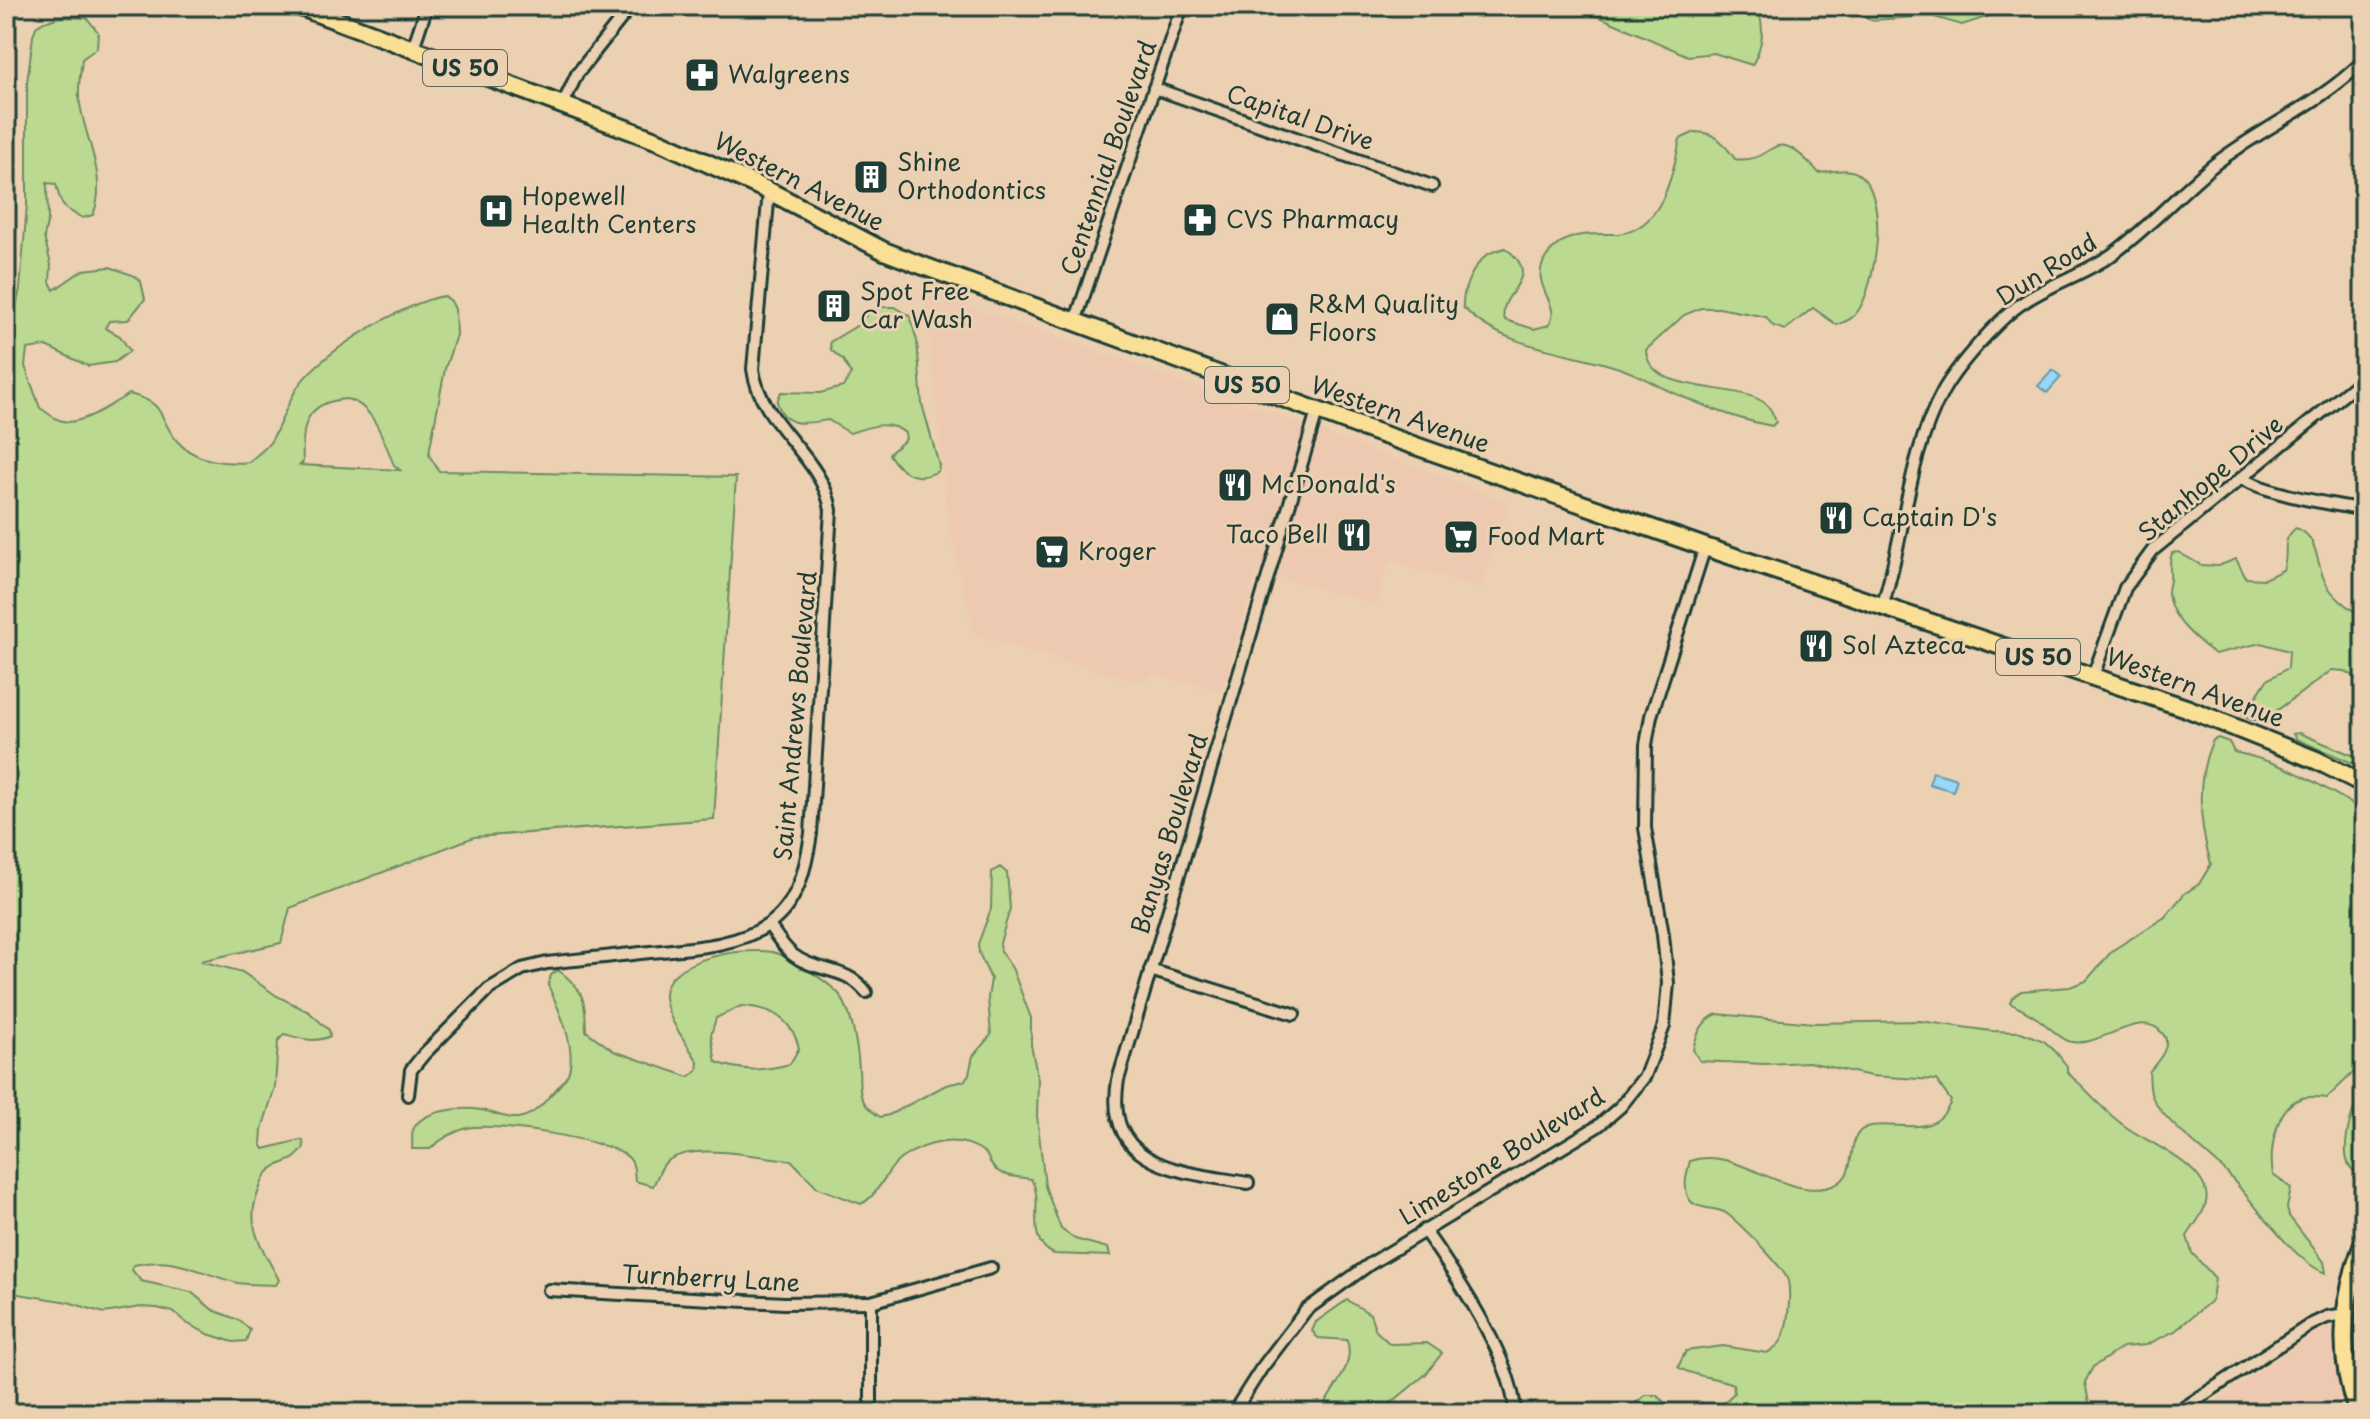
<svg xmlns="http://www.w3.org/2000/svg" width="2370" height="1419" viewBox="0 0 2370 1419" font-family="'Playpen Sans',sans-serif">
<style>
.built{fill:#eec9b1}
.green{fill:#bcd991;stroke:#6e8b62;stroke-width:2;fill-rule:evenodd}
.water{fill:#97d7f9;stroke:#6799aa;stroke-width:2}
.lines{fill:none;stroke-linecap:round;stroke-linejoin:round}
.minor-casing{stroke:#1f3d34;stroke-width:16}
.primary-casing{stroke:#1f3d34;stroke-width:22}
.minor{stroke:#ebd0b2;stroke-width:10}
.primary{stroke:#fadf96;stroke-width:16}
.labels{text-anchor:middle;stroke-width:6;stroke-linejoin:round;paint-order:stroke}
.shield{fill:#ebd0b2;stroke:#5c695a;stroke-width:2}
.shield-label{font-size:22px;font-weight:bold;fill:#1f3d34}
.poi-label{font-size:24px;fill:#1f3d34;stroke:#ebd0b2;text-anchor:start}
.street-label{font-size:24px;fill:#1f3d34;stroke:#ebd0b2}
</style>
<rect width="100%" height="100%" fill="#ebd0b2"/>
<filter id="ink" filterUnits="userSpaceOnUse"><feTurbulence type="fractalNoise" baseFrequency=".0125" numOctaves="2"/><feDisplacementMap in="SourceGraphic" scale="16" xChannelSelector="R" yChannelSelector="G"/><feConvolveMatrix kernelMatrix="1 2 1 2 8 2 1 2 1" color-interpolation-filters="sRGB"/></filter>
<g filter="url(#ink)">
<g class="built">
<polygon points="925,291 1327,433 1509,503 1480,588 1390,561 1376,604 1257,571 1222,691 1153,674 1137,682 974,634 948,523"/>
<polygon points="2364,1254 2364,1413 2200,1413 2321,1328"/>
</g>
<g class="green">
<path d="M1553,6h119l13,3 1,-3h72c6,23 6,38 -6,59l-38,-12 -26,3 -88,-39z"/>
<polygon points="1832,6 2001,6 1989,16 1962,25 1931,16 1873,20"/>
<path d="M60,17l27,1 11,14 -1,16 -15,11c-1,12 -4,26 -3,38 4,40 30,79 14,118l-10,3c-21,-10 -22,-11 -27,-34l-9,-1 1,36 -4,18 7,27 -1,18 4,8 29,-20 27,-3 25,9 6,6 4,17 -17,21 -19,1 -4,7 15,8 10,15 -15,11 -27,4 -42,-20 -19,3 -2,17 15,42c7,4 15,12 23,13 19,5 50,-18 66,-27 40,10 27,22 48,47 16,19 48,24 72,21 7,-7 17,-13 22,-21 11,-18 16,-39 28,-56 23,-33 106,-83 145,-89l7,5 4,8 1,26 -11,34 -15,78 -1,8 10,16 297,6 -22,342 -240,18 -184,71 -9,35 -80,18 41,11 35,24 32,16 20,18 1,6c-15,8 -31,2 -46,-2l-6,7 -3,46 -13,42 -1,15 3,5 36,-9 3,1 1,6c-13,20 -20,11 -35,24 -6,5 -8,14 -11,22 -14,34 6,57 21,87l-3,5c-12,-1 -26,0 -38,-2 -37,-9 -63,-28 -104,-18l-2,5 9,11 50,11 22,18 26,10 11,10 -4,11 -13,1 -25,-8 -20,-10 -15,-12 -16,-4 -16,-1 -37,6 -36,-11 -62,-10v-945l14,-58 7,-84v-122l6,-47 3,-9 8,-5zM346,399c28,5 38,43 48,66l6,5 -100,-5 3,-3c-2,-36 2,-60 43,-63z"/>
<path d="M1695,132c22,0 28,11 40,27 43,6 34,-42 84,14 13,-1 31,-7 42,3 28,24 15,107 -3,135 -5,8 -12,10 -21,14l-24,-17 -28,22 -12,-4 -7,-9 -47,-9h-18l-17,7 -38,35c2,47 97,31 121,55 5,5 7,11 9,17l-4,4c-37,-7 -71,-21 -105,-36 -17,-8 -33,-18 -51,-23 -50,-17 -116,-19 -153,-60 -1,-18 10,-41 24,-52 5,-4 13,-5 18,-7 43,31 -11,45 0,72l29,9 15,-4c15,-23 -27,-42 2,-74 18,-20 41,-17 64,-17 46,-1 58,-59 65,-95z"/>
<path d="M878,307h17l15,9 7,25 5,63 17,61 -1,6c-21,12 -38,2 -49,-17l17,-15 -1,-6c-16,-14 -37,-6 -55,0l-22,-13c-22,3 -42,10 -51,-18l4,-10 39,1 23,-6 8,-13 -8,-14 -12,-10 -1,-8 28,-17 12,-14z"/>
<path d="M2296,528c21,7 20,31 27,49 6,17 25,32 41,39v66l-19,-11 -13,-1 -68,50h-13l-9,-7 1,-6 11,-7 13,-20 21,-12 1,-17 -28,-8 -46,11c-18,-14 -46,-36 -47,-62 0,-4 2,-9 2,-13 1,-10 -2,-16 2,-26l6,-1 23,13 17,1 18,-7 10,19 18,1 19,-9c7,-18 -4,-29 13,-42z"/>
<polygon points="2299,733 2364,760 2364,768 2296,739 2293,734"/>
<path d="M2218,738l11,4 5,10c55,12 83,31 130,59v260l-7,-2 -30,29c-8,-1 -18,-2 -25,0 -27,8 -33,54 -29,77l18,13 -4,20 2,8 35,46 2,11c-32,-10 -75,-75 -100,-101 -18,-19 -66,-53 -74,-76 -3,-6 -2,-17 -3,-24 8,-10 24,-26 14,-38 -22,-29 -65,17 -95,7 -10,-4 -21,-16 -30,-22 -9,-6 -19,-11 -28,-16l2,-5 9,-7 49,-4 16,-6 27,-31 52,-33 19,-23 15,-10 12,-20c-12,-41 -16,-85 2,-124z"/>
<path d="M1000,867l7,6 3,36 -10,34 1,9 11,16 19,50v27l7,35 -1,36 8,70 16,43 14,10 33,9 2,8 -56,-2c-32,-15 -8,-51 -23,-75 -11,-2 -27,-2 -36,-10 -5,-4 -6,-12 -10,-16 -24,-20 -59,-11 -83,5 -17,11 -22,37 -41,46l-43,-16 -27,-28c-29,-2 -102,-20 -126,3 -5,6 -8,16 -12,23l-18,-5c-1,-8 0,-17 -6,-23 -18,-19 -136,-36 -162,-30 -15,4 -25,10 -37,21h-18c1,-6 -1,-14 1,-19 8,-21 51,-23 68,-20 12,2 25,9 37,8 13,-2 22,-10 30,-20 6,-7 16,-16 20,-24 10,-25 -10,-67 -20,-89l3,-10 7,-5c27,20 27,30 28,61l28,20 75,26 8,-6 1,-9c-11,-19 -31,-42 -33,-65 -3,-38 78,-50 107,-45 16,3 56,30 67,42 13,16 19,56 20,76 1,9 -1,23 4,30 3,7 11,13 17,17l9,-2 57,-30 18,-4 5,-7 4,-18 18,-21 -3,-37 3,-19 -12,-26 -1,-9 13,-35 1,-37zM741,1006c29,1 51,13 58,42l-9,16c-26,7 -48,8 -74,-2l-5,-27 5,-17z"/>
<path d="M1717,1014l97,9 106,-2 71,10 30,1 23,9 12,11 11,14v6c19,18 37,40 59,55 21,15 74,36 80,65 4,15 -12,33 -19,44l5,17 23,25 -3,22 -37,31 -29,14 -23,2 -30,20 -8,15 4,21 -5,9 -371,1 21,-20 -1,-9c-17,-7 -43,-8 -55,-17l8,-16 37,-5 44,7c4,-3 11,-7 14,-12 7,-11 10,-47 7,-60 -3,-13 -50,-59 -62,-68 -11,-7 -32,-2 -38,-16 -5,-11 -1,-25 2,-36 43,-16 89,35 135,27 43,-8 12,-55 46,-62 29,-5 65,14 80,-25l-15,-21 -65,-4 -62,-14 -45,2 -64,-3 -7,-11c3,-16 10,-30 24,-36z"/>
<path d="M2364,1084v93c-6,-4 -12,-5 -15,-12 -10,-19 6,-63 15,-81z"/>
<path d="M1347,1300l23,14 6,17 14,13 37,-1 15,10 -16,21 -47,39h-58c9,-25 35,-45 26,-73l-29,-2 -6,-7 4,-9z"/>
<polygon points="1646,1395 1656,1395 1677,1413 1629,1413 1632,1406"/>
</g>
<g class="water">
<polygon points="2053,370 2061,377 2047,393 2038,386"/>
<polygon points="1933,772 1957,779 1953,791 1929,784"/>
</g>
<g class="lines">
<defs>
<g id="minor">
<polyline points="413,48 427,6"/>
<polyline points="1154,88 1432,186"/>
<polyline points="563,104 577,74 631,6"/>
<polyline points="1075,322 1182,6"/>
<path d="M2242,479c38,18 80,23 122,31"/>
<path d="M1882,607c23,-71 25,-150 61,-216 14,-25 57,-74 81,-89 27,-18 59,-28 86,-46 38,-27 69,-63 105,-92 48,-37 107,-61 149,-104"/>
<polyline points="2093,676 2125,588 2153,550 2364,378"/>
<path d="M769,925c7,10 14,22 24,30 23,18 54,11 73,37"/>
<polyline points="1150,970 1294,1014"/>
<path d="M408,1095l3,-25 13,-16 65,-65 33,-20 25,-6c34,-4 69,-7 103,-11 39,-4 85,-5 118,-27 30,-20 38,-58 43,-91l20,-324c-9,-55 -71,-85 -78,-141l16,-178"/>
<path d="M1248,1183c-65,-11 -145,-14 -130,-103l199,-668"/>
<path d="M1424,1230c32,45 89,129 91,183"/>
<polyline points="549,1290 784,1303 871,1302"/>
<polyline points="123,1413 134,1413"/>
<polyline points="871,1413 871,1302 991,1268"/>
<polyline points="1233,1413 1261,1369 1306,1310 1370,1264 1598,1126 1620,1107 1645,1076 1664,1026 1668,983 1663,935 1645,828 1646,745 1651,716 1705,547"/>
<polyline points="2176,1413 2310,1325 2327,1317 2345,1314"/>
</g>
<g id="primary">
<polyline points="298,6 661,142 769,191 884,251 918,264 1367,429 1705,547 2186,708 2316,760 2364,784"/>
<path d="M2358,1413c-21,-57 -16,-116 6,-171"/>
</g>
</defs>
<use href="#minor" class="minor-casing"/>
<use href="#primary" class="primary-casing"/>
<use href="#minor" class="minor"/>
<use href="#primary" class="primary"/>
</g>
</g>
<defs>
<symbol id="pharmacy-square" viewBox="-11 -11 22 22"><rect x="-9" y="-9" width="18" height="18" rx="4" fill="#1f3d34" stroke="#ebd0b2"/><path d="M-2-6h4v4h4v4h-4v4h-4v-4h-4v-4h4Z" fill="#fff"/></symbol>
<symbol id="building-square" viewBox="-11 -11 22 22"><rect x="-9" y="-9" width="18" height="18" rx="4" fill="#1f3d34" stroke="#ebd0b2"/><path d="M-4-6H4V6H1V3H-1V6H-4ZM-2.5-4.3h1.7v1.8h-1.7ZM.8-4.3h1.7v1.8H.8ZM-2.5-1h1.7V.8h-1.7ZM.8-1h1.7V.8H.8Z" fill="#fff"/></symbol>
<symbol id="hospital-square" viewBox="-11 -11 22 22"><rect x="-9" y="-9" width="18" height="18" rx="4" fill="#1f3d34" stroke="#ebd0b2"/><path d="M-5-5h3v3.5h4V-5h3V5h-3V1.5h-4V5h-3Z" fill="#fff"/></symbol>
<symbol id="shop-square" viewBox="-11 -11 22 22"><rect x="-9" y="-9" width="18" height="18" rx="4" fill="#1f3d34" stroke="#ebd0b2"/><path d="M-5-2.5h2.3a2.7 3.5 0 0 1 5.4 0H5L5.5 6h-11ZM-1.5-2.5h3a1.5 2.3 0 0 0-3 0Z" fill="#fff"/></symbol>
<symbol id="restaurant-square" viewBox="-11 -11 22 22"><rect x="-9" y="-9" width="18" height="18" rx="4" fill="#1f3d34" stroke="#ebd0b2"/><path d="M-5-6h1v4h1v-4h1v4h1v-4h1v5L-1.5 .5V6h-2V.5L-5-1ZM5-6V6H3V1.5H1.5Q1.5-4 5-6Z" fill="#fff"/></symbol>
<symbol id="supermarket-square" viewBox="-11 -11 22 22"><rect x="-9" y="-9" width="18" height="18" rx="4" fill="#1f3d34" stroke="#ebd0b2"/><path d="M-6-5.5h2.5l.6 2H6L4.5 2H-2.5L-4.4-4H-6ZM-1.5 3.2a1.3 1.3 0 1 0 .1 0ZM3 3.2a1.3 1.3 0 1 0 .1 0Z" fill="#fff"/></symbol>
</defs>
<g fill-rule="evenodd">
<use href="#pharmacy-square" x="682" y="55" width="40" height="40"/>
<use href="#building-square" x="851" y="157" width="40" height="40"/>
<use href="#hospital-square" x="476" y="191" width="40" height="40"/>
<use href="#pharmacy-square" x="1180" y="200" width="40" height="40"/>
<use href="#building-square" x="814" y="286" width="40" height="40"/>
<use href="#shop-square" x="1262" y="299" width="40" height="40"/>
<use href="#restaurant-square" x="1215" y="465" width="40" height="40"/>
<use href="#restaurant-square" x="1816" y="498" width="40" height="40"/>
<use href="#restaurant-square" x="1334" y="515" width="40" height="40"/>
<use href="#supermarket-square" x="1441" y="517" width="40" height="40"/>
<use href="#supermarket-square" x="1032" y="532" width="40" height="40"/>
<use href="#restaurant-square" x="1796" y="626" width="40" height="40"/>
</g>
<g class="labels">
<g class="shield">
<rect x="423" y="50" width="84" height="36" rx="6"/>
<rect x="1205" y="367" width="84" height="36" rx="6"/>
<rect x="1996" y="639" width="84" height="36" rx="6"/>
</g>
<g class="shield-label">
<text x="465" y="76">US 50</text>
<text x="1247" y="393">US 50</text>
<text x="2038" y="665">US 50</text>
</g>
<g class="poi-label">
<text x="728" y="83">Walgreens</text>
<text x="897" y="171">Shine<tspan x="897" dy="28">Orthodontics</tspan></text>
<text x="522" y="205">Hopewell<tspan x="522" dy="28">Health Centers</tspan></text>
<text x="1226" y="228">CVS Pharmacy</text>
<text x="860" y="300">Spot Free<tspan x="860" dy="28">Car Wash</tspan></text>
<text x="1308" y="313">R&amp;M Quality<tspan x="1308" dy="28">Floors</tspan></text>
<text x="1261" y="493">McDonald's</text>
<text x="1862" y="526">Captain D's</text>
<text x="1328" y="543" text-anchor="end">Taco Bell</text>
<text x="1487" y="545">Food Mart</text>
<text x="1078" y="560">Kroger</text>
<text x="1842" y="654">Sol Azteca</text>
</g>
<g class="street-label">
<text transform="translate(1300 118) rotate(19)" y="8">Capital Drive</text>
<text transform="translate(1109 158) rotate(-71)" y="8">Centennial Boulevard</text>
<text transform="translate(799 182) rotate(27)" y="8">Western Avenue</text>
<text transform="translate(2047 270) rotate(-32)" y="8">Dun Road</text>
<text transform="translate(1400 415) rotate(19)" y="8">Western Avenue</text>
<text transform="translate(2211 479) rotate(-40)" y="8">Stanhope Drive</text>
<text transform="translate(2195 688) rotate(20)" y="8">Western Avenue</text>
<text transform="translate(796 716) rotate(-85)" y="8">Saint Andrews Boulevard</text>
<text transform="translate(1170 834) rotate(-73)" y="8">Banyas Boulevard</text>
<text transform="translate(1502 1157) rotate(-32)" y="8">Limestone Boulevard</text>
<text transform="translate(711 1279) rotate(3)" y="8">Turnberry Lane</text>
</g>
</g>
<rect width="2370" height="1419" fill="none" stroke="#ebd0b2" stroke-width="32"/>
<rect x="16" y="16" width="2338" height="1387" fill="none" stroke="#1f3d34" stroke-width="3" filter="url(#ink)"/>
</svg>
